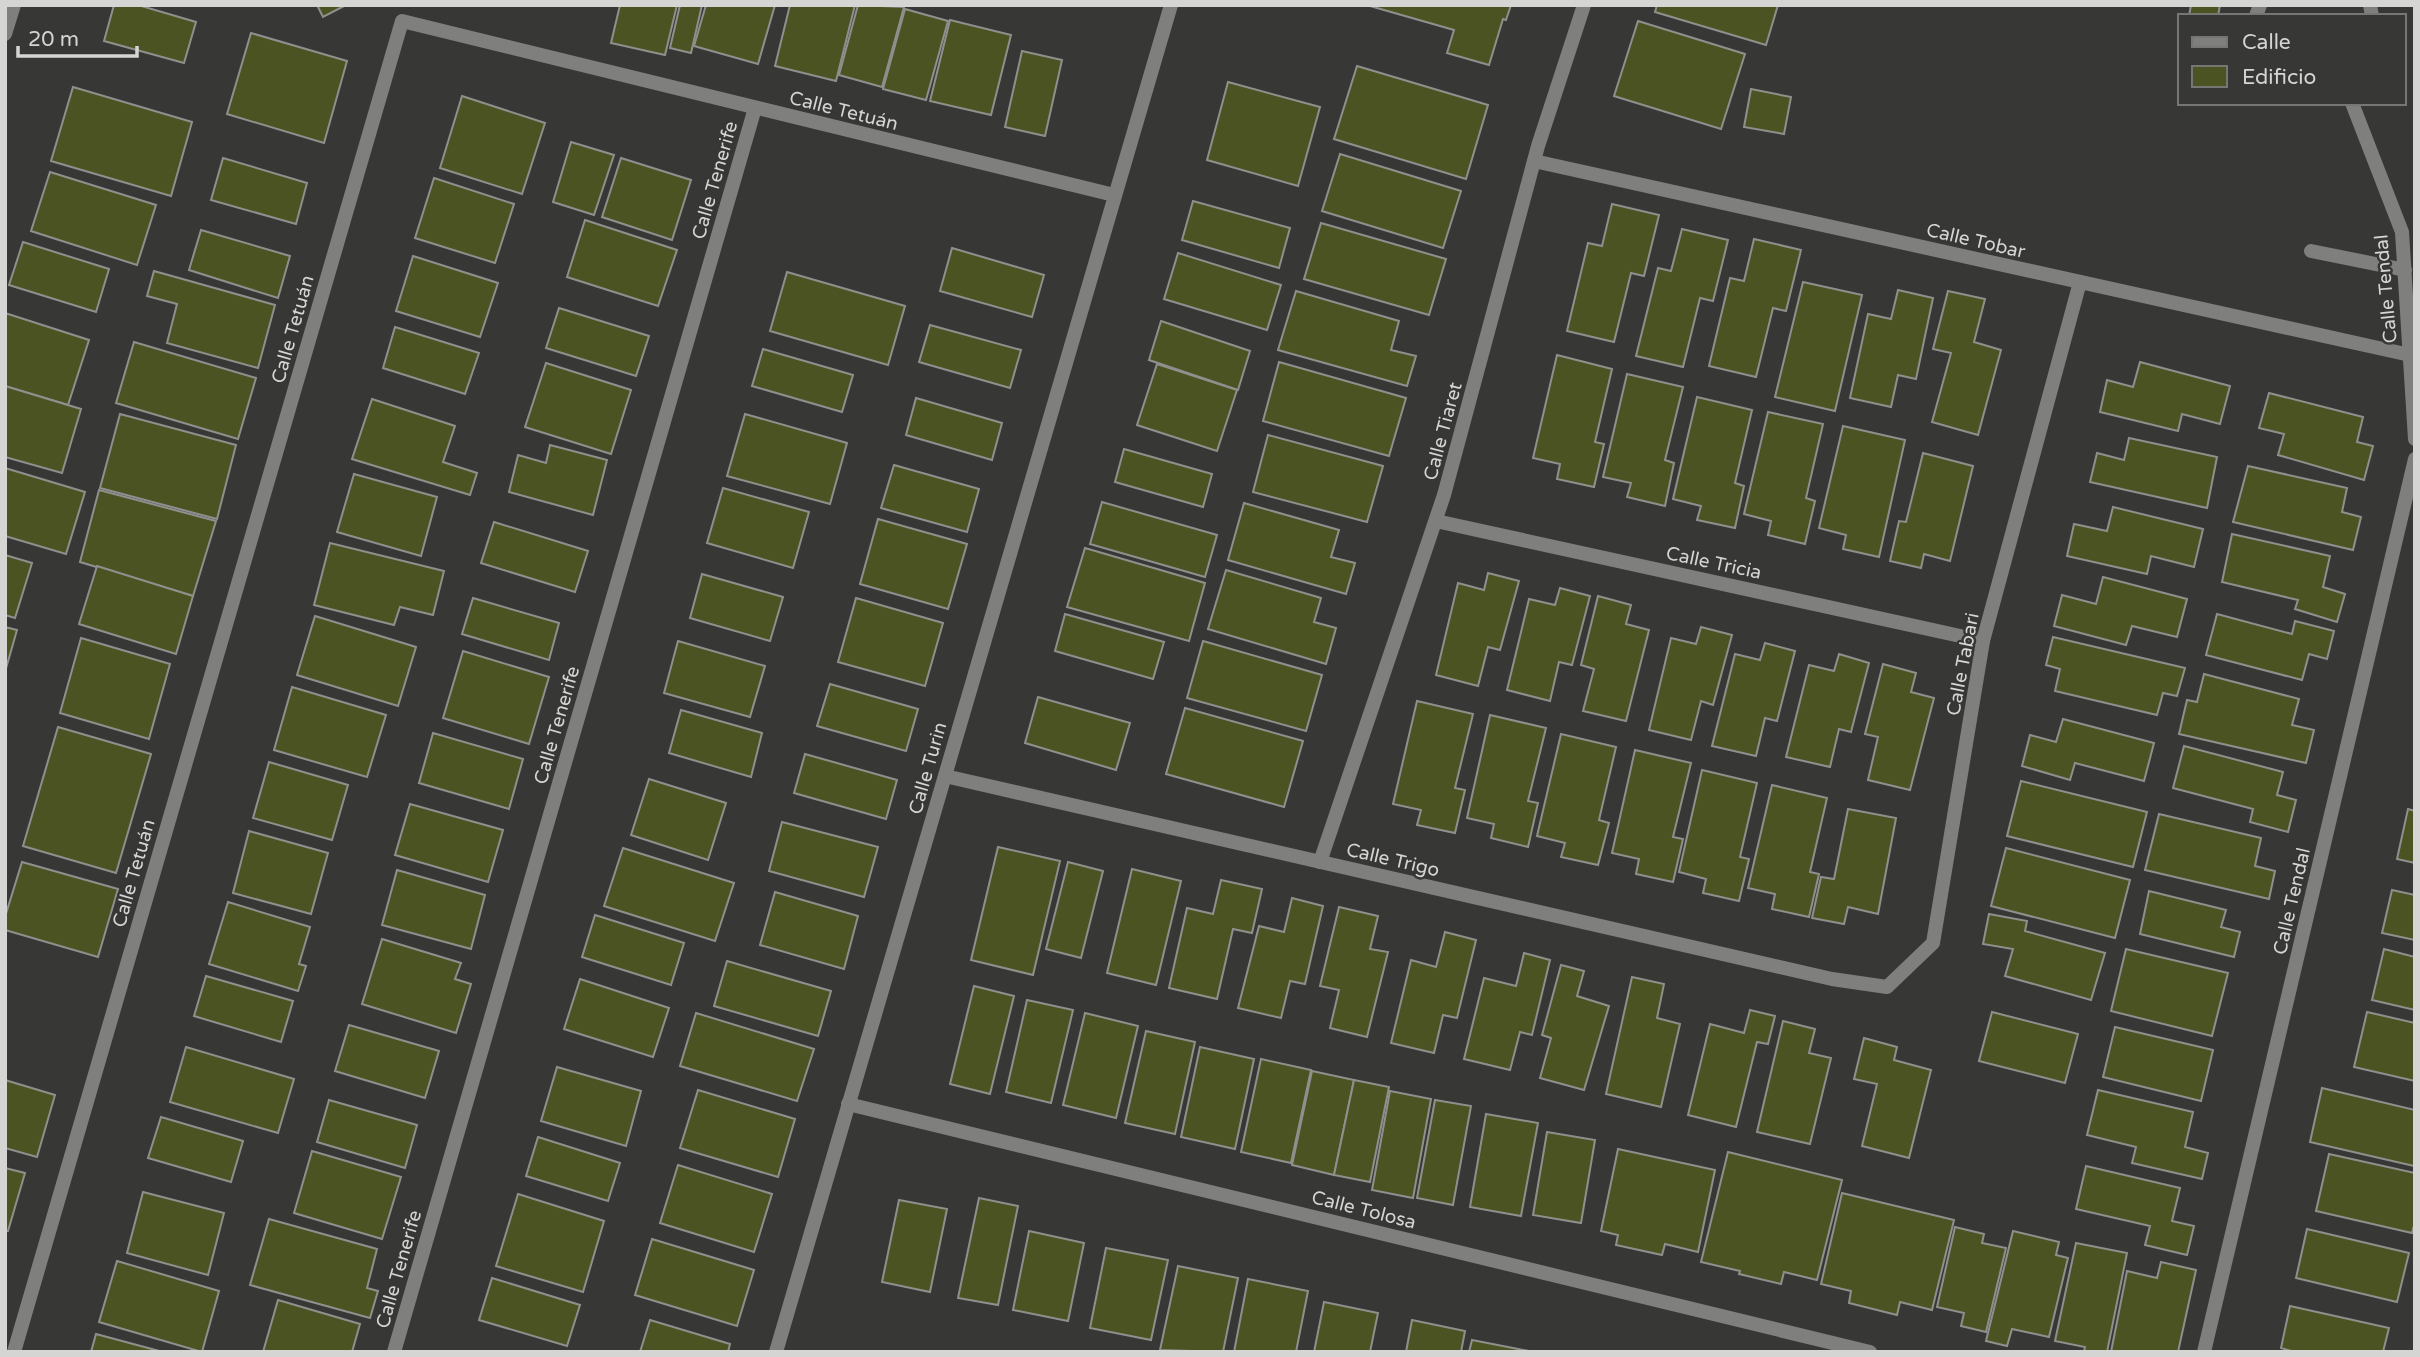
<svg xmlns="http://www.w3.org/2000/svg" width="2420" height="1357" viewBox="0 0 2420 1357" font-family="'Varela Round',sans-serif">
<style>
.building{fill:#4a5321;stroke:#8f908d;stroke-width:2}
.lines{fill:none;stroke-linecap:round;stroke-linejoin:round}
.lane{stroke:#7f807e;stroke-width:14}
.street{stroke:#7f807e;stroke-width:14}
.labels{text-anchor:middle;stroke-width:5;stroke-linejoin:round;paint-order:stroke}
.street-label{font-size:19px;fill:#d5d6d4;stroke:#373835}
</style>
<rect width="100%" height="100%" fill="#373835"/>
<g class="building">
<polygon points="114,5 138,5 196,22 184,63 104,41"/>
<polygon points="317,5 346,5 323,17"/>
<polygon points="620,5 677,5 665,55 611,43"/>
<polygon points="680,5 702,5 691,53 670,48"/>
<polygon points="706,5 775,5 758,64 694,46"/>
<polygon points="790,5 855,5 836,81 775,66"/>
<polygon points="858,5 904,7 882,87 839,75"/>
<polygon points="1511,5 1506,20 1503,19 1489,65 1447,53 1454,30 1370,6"/>
<polygon points="1657,5 1778,5 1766,45 1655,12"/>
<polygon points="2191,5 2220,5 2218,16 2189,16"/>
<polygon points="905,9 948,21 926,100 883,89"/>
<polygon points="950,20 1011,35 991,115 930,101"/>
<polygon points="1638,21 1745,54 1721,129 1614,96"/>
<polygon points="251,33 347,61 324,143 227,114"/>
<polygon points="1022,51 1062,60 1045,136 1005,127"/>
<polygon points="1357,66 1488,105 1466,179 1334,139"/>
<polygon points="1228,82 1320,107 1298,186 1207,160"/>
<polygon points="73,87 192,122 171,196 51,161"/>
<polygon points="1751,89 1791,97 1784,134 1744,127"/>
<polygon points="462,96 545,123 522,194 440,168"/>
<polygon points="571,142 614,155 594,215 553,202"/>
<polygon points="1340,154 1461,191 1443,248 1322,211"/>
<polygon points="223,158 307,183 296,224 211,200"/>
<polygon points="621,158 691,180 672,240 602,217"/>
<polygon points="50,172 156,205 137,265 31,231"/>
<polygon points="434,178 514,204 495,263 415,238"/>
<polygon points="1193,201 1290,228 1279,268 1182,240"/>
<polygon points="1612,204 1659,215 1644,276 1631,273 1614,342 1567,331 1588,243 1602,246"/>
<polygon points="585,220 677,250 658,306 567,277"/>
<polygon points="1321,223 1446,259 1429,315 1304,279"/>
<polygon points="1682,229 1728,240 1713,301 1700,298 1683,367 1636,356 1658,268 1671,271"/>
<polygon points="201,230 290,256 278,298 189,270"/>
<polygon points="1754,239 1801,250 1786,311 1773,308 1756,377 1709,366 1730,278 1744,281"/>
<polygon points="23,242 109,269 96,312 9,285"/>
<polygon points="952,248 1044,275 1032,317 940,291"/>
<polygon points="1178,253 1281,285 1267,330 1164,299"/>
<polygon points="413,256 498,283 480,337 396,311"/>
<polygon points="154,271 275,305 258,368 167,343 177,304 147,296"/>
<polygon points="787,272 905,306 888,365 770,331"/>
<polygon points="1803,282 1862,295 1835,411 1775,397"/>
<polygon points="1898,290 1933,298 1916,379 1898,375 1891,407 1850,398 1868,314 1891,319"/>
<polygon points="1296,291 1399,321 1391,350 1416,356 1407,386 1278,350"/>
<polygon points="1948,291 1985,299 1974,342 2001,350 1978,435 1932,422 1951,353 1933,349"/>
<polygon points="559,308 649,336 636,376 546,348"/>
<polygon points="5,313 89,340 68,405 5,386"/>
<polygon points="1161,321 1250,351 1238,390 1149,360"/>
<polygon points="930,325 1021,350 1010,388 919,362"/>
<polygon points="395,327 479,353 465,394 383,368"/>
<polygon points="134,342 256,378 238,439 116,403"/>
<polygon points="763,349 853,375 842,412 752,386"/>
<polygon points="1557,355 1612,369 1595,442 1604,444 1594,487 1557,479 1560,464 1533,458"/>
<polygon points="1279,362 1406,398 1389,456 1263,421"/>
<polygon points="2140,362 2230,386 2220,424 2182,414 2178,431 2100,412 2107,380 2133,387"/>
<polygon points="546,363 631,390 611,454 525,427"/>
<polygon points="1157,364 1237,390 1217,451 1137,425"/>
<polygon points="1627,374 1683,387 1665,460 1674,463 1665,506 1627,497 1631,483 1603,477"/>
<polygon points="5,386 81,409 62,473 5,457"/>
<polygon points="2269,393 2363,417 2357,442 2373,446 2364,480 2278,455 2284,434 2259,428"/>
<polygon points="1697,397 1752,410 1735,483 1744,486 1735,528 1697,520 1701,506 1673,499"/>
<polygon points="916,398 1002,423 992,460 906,435"/>
<polygon points="372,399 455,426 443,462 477,473 470,495 352,459"/>
<polygon points="1768,412 1823,424 1806,498 1815,501 1805,544 1768,535 1771,521 1744,514"/>
<polygon points="120,414 236,445 217,519 100,488"/>
<polygon points="745,414 847,443 830,504 727,476"/>
<polygon points="1843,426 1905,440 1879,557 1843,549 1846,535 1819,528"/>
<polygon points="1268,435 1383,466 1367,522 1253,492"/>
<polygon points="2129,438 2217,457 2207,508 2090,482 2097,453 2124,460"/>
<polygon points="550,445 607,460 593,515 509,492 518,455 546,463"/>
<polygon points="1124,449 1212,474 1203,507 1115,482"/>
<polygon points="1923,453 1973,466 1950,561 1924,554 1921,568 1890,561 1899,521 1906,522"/>
<polygon points="894,465 979,489 967,532 881,508"/>
<polygon points="2248,466 2347,488 2342,512 2361,517 2353,550 2233,522"/>
<polygon points="5,468 85,492 66,554 5,536"/>
<polygon points="354,474 437,497 421,556 337,532"/>
<polygon points="723,488 809,512 793,568 707,543"/>
<polygon points="99,490 216,521 193,596 80,562"/>
<polygon points="1102,502 1217,535 1205,577 1090,544"/>
<polygon points="1244,503 1339,530 1331,557 1355,563 1346,594 1228,560"/>
<polygon points="2113,507 2203,529 2194,567 2151,556 2147,574 2067,556 2074,524 2107,531"/>
<polygon points="878,519 967,544 948,609 860,584"/>
<polygon points="494,522 588,551 575,592 481,563"/>
<polygon points="2232,534 2330,556 2323,587 2345,594 2337,622 2295,609 2298,600 2222,582"/>
<polygon points="330,543 444,571 433,615 400,607 394,625 314,605"/>
<polygon points="1085,548 1205,583 1189,641 1067,607"/>
<polygon points="5,555 32,563 15,618 5,615"/>
<polygon points="97,566 193,596 176,654 79,624"/>
<polygon points="1226,570 1321,598 1314,622 1336,628 1326,664 1208,629"/>
<polygon points="1488,573 1519,581 1500,650 1488,647 1478,686 1436,675 1458,583 1484,590"/>
<polygon points="702,574 783,597 770,641 690,618"/>
<polygon points="2103,577 2187,599 2177,637 2132,626 2126,645 2054,626 2062,595 2096,604"/>
<polygon points="1560,588 1590,596 1572,665 1559,662 1550,701 1507,690 1529,599 1555,605"/>
<polygon points="1598,596 1631,605 1626,624 1649,630 1626,721 1583,711 1594,669 1581,665"/>
<polygon points="473,598 559,623 549,660 462,634"/>
<polygon points="856,598 943,623 925,686 838,662"/>
<polygon points="1065,614 1164,642 1153,679 1055,651"/>
<polygon points="2217,614 2292,634 2295,621 2334,631 2327,659 2309,654 2302,680 2206,655"/>
<polygon points="315,616 416,647 398,706 297,675"/>
<polygon points="5,627 17,630 5,672"/>
<polygon points="1701,627 1732,635 1713,705 1701,701 1691,740 1649,730 1671,638 1696,644"/>
<polygon points="2053,637 2185,668 2177,696 2163,693 2157,715 2055,691 2060,669 2046,665"/>
<polygon points="81,638 170,664 149,739 60,713"/>
<polygon points="678,641 765,666 750,717 664,693"/>
<polygon points="1203,641 1322,675 1306,731 1187,698"/>
<polygon points="1765,643 1795,651 1777,721 1765,718 1756,756 1712,746 1735,654 1760,660"/>
<polygon points="463,651 549,677 529,744 443,718"/>
<polygon points="1839,654 1869,663 1851,732 1839,729 1830,767 1786,757 1809,665 1834,671"/>
<polygon points="1883,664 1916,673 1911,692 1934,698 1910,790 1868,780 1878,737 1865,734"/>
<polygon points="2204,674 2299,699 2292,725 2314,730 2306,763 2179,734 2187,700 2197,702"/>
<polygon points="830,684 918,709 906,751 817,726"/>
<polygon points="292,687 386,715 367,777 274,750"/>
<polygon points="1038,697 1130,723 1116,770 1025,743"/>
<polygon points="1417,701 1473,714 1455,788 1465,790 1455,833 1417,825 1421,810 1393,804"/>
<polygon points="1185,708 1303,741 1284,807 1166,774"/>
<polygon points="681,710 762,733 751,777 669,753"/>
<polygon points="1490,715 1546,728 1528,801 1538,803 1528,847 1491,838 1494,824 1467,818"/>
<polygon points="2063,719 2154,743 2144,781 2075,763 2070,780 2022,766 2030,735 2056,742"/>
<polygon points="58,727 151,754 116,873 23,846"/>
<polygon points="433,733 523,759 509,809 419,783"/>
<polygon points="1561,734 1616,747 1599,820 1609,823 1598,865 1561,857 1565,843 1537,836"/>
<polygon points="2184,746 2283,772 2277,795 2296,800 2288,832 2250,822 2253,809 2173,788"/>
<polygon points="1635,750 1691,763 1673,837 1683,839 1673,882 1636,874 1639,859 1612,853"/>
<polygon points="805,754 897,780 886,819 794,793"/>
<polygon points="269,762 348,785 332,840 253,818"/>
<polygon points="1702,770 1757,783 1740,857 1749,859 1739,901 1703,893 1706,879 1679,872"/>
<polygon points="649,779 726,803 708,860 631,835"/>
<polygon points="2021,781 2147,812 2133,867 2007,836"/>
<polygon points="1772,785 1827,798 1810,872 1819,874 1809,917 1772,909 1775,894 1748,888"/>
<polygon points="410,804 503,830 488,882 395,855"/>
<polygon points="1848,809 1896,818 1878,914 1848,907 1844,924 1812,918 1821,877 1834,879"/>
<polygon points="2408,809 2415,811 2415,863 2397,859"/>
<polygon points="2159,814 2261,838 2255,866 2275,871 2269,899 2145,870"/>
<polygon points="782,822 878,847 864,897 769,871"/>
<polygon points="249,831 328,853 311,914 233,893"/>
<polygon points="998,847 1060,861 1033,975 971,960"/>
<polygon points="623,848 734,883 715,941 604,906"/>
<polygon points="2006,848 2130,880 2115,938 1991,906"/>
<polygon points="22,862 118,889 98,957 5,930 5,917"/>
<polygon points="1068,862 1103,871 1081,958 1046,949"/>
<polygon points="1132,869 1181,881 1156,985 1107,973"/>
<polygon points="397,870 485,895 471,949 382,925"/>
<polygon points="1221,880 1262,889 1252,933 1233,929 1217,999 1169,988 1187,908 1213,914"/>
<polygon points="2392,890 2415,895 2415,940 2382,933"/>
<polygon points="2149,891 2226,910 2221,927 2240,932 2234,957 2140,934"/>
<polygon points="775,892 858,916 844,969 760,945"/>
<polygon points="1292,898 1323,906 1305,984 1290,981 1281,1018 1238,1008 1259,926 1284,932"/>
<polygon points="228,902 310,927 299,964 306,966 298,991 209,964"/>
<polygon points="1339,907 1378,916 1370,949 1388,952 1367,1037 1330,1028 1339,990 1320,986"/>
<polygon points="1989,914 2027,921 2025,931 2105,953 2091,1000 2005,976 2013,949 1983,944"/>
<polygon points="595,915 684,943 671,985 582,957"/>
<polygon points="1445,932 1476,940 1457,1018 1443,1015 1434,1053 1391,1043 1411,960 1436,967"/>
<polygon points="382,939 461,963 455,979 471,984 456,1033 362,1004"/>
<polygon points="2126,949 2228,973 2212,1036 2111,1011"/>
<polygon points="2384,949 2415,957 2415,1010 2372,1000"/>
<polygon points="1524,953 1550,960 1532,1035 1520,1032 1510,1070 1464,1059 1484,978 1516,986"/>
<polygon points="727,961 831,991 818,1036 714,1006"/>
<polygon points="1561,965 1584,971 1577,996 1609,1006 1584,1090 1540,1078 1551,1038 1542,1035"/>
<polygon points="206,976 293,1001 281,1042 194,1016"/>
<polygon points="1632,977 1664,984 1657,1018 1680,1024 1661,1107 1606,1094"/>
<polygon points="580,979 669,1008 653,1057 564,1029"/>
<polygon points="974,986 1014,996 990,1094 950,1084"/>
<polygon points="1027,1000 1073,1010 1051,1103 1006,1092"/>
<polygon points="1750,1010 1775,1016 1768,1044 1757,1042 1736,1127 1688,1115 1710,1024 1744,1033"/>
<polygon points="1992,1012 2078,1034 2065,1083 1979,1061"/>
<polygon points="2367,1012 2415,1023 2415,1081 2354,1067"/>
<polygon points="696,1013 814,1049 797,1101 680,1066"/>
<polygon points="1085,1013 1138,1026 1116,1118 1063,1105"/>
<polygon points="1783,1021 1815,1029 1809,1053 1831,1058 1810,1144 1757,1132"/>
<polygon points="349,1025 439,1051 425,1098 335,1071"/>
<polygon points="2115,1027 2213,1050 2201,1101 2103,1077"/>
<polygon points="1146,1031 1195,1042 1175,1134 1125,1123"/>
<polygon points="1864,1038 1897,1047 1894,1060 1931,1070 1909,1158 1862,1146 1877,1084 1854,1079"/>
<polygon points="186,1047 294,1079 278,1133 170,1102"/>
<polygon points="1200,1047 1254,1059 1235,1149 1181,1137"/>
<polygon points="1261,1059 1311,1070 1291,1163 1241,1152"/>
<polygon points="557,1067 641,1091 626,1146 541,1121"/>
<polygon points="1312,1071 1354,1080 1334,1175 1292,1165"/>
<polygon points="5,1080 55,1095 37,1157 5,1148"/>
<polygon points="1354,1080 1389,1087 1370,1182 1334,1175"/>
<polygon points="2322,1088 2415,1110 2414,1166 2310,1142"/>
<polygon points="698,1090 795,1119 778,1177 680,1148"/>
<polygon points="2098,1090 2193,1112 2185,1147 2208,1153 2202,1179 2132,1163 2136,1147 2087,1135"/>
<polygon points="1390,1091 1431,1099 1413,1198 1372,1190"/>
<polygon points="329,1100 417,1125 405,1168 317,1142"/>
<polygon points="1435,1100 1471,1106 1453,1205 1417,1198"/>
<polygon points="1486,1114 1538,1123 1521,1216 1470,1207"/>
<polygon points="161,1117 243,1141 231,1182 148,1158"/>
<polygon points="1547,1132 1595,1140 1581,1223 1533,1215"/>
<polygon points="538,1137 620,1163 608,1201 526,1176"/>
<polygon points="1618,1149 1715,1170 1698,1252 1665,1244 1662,1255 1616,1245 1618,1235 1601,1231"/>
<polygon points="312,1151 401,1177 382,1239 294,1213"/>
<polygon points="1728,1152 1842,1180 1817,1280 1784,1272 1781,1284 1739,1274 1740,1271 1701,1262"/>
<polygon points="2329,1154 2415,1173 2415,1222 2412,1233 2316,1211"/>
<polygon points="678,1165 772,1194 754,1252 660,1223"/>
<polygon points="2086,1166 2180,1188 2172,1221 2194,1226 2187,1255 2145,1245 2150,1226 2076,1209"/>
<polygon points="5,1168 25,1173 8,1231 5,1231"/>
<polygon points="143,1192 224,1213 208,1275 127,1253"/>
<polygon points="1842,1193 1954,1220 1932,1310 1900,1302 1897,1315 1849,1303 1851,1291 1821,1284"/>
<polygon points="518,1194 604,1221 583,1292 496,1266"/>
<polygon points="979,1198 1018,1206 998,1305 958,1298"/>
<polygon points="899,1200 947,1209 930,1292 882,1282"/>
<polygon points="269,1219 377,1249 367,1288 378,1291 370,1318 250,1285"/>
<polygon points="1955,1227 1984,1234 1982,1243 2006,1248 1986,1332 1961,1326 1964,1313 1937,1307"/>
<polygon points="2307,1229 2409,1253 2397,1302 2296,1278"/>
<polygon points="1029,1231 1084,1243 1068,1321 1013,1310"/>
<polygon points="2013,1231 2059,1242 2056,1255 2068,1258 2049,1337 2012,1329 2007,1346 1986,1341"/>
<polygon points="652,1239 754,1270 737,1326 635,1295"/>
<polygon points="2076,1243 2127,1253 2107,1352 2084,1352 2085,1347 2055,1341"/>
<polygon points="1106,1248 1168,1260 1151,1340 1090,1328"/>
<polygon points="117,1261 219,1291 202,1352 99,1322"/>
<polygon points="2161,1262 2196,1270 2178,1352 2111,1352 2127,1271 2157,1278"/>
<polygon points="1178,1266 1238,1278 1223,1352 1160,1350"/>
<polygon points="492,1278 580,1305 567,1346 479,1320"/>
<polygon points="1248,1279 1308,1291 1296,1352 1234,1352"/>
<polygon points="278,1300 360,1324 352,1352 263,1352"/>
<polygon points="1324,1302 1378,1313 1370,1352 1314,1352"/>
<polygon points="2290,1306 2389,1328 2383,1352 2295,1352 2281,1348"/>
<polygon points="650,1320 730,1344 728,1352 640,1352"/>
<polygon points="1412,1320 1465,1331 1461,1352 1406,1352"/>
<polygon points="96,1334 163,1352 91,1352"/>
<polygon points="1472,1340 1529,1351 1469,1352"/>
</g>
<g class="lines">
<polyline class="lane" points="2311,251 2405,270"/>
<g class="street">
<polyline points="2370,5 2372,16"/>
<polyline points="2256,16 2260,5"/>
<polyline points="5,34 14,5"/>
<polyline points="2352,103 2402,232 2415,439"/>
<polyline points="1534,161 2410,355"/>
<polyline points="1436,521 1983,641"/>
<polyline points="945,776 1832,979 1887,987 1933,943 1983,641 2080,282"/>
<polyline points="1320,862 1444,495 1538,146 1584,5"/>
<polyline points="848,1104 1870,1352"/>
<polyline points="14,1352 402,21 1114,195"/>
<polyline points="394,1352 755,108"/>
<polyline points="776,1352 1171,5"/>
<polyline points="2204,1352 2415,459"/>
</g>
</g>
<g class="labels">
<g class="street-label">
<text transform="translate(844 110) rotate(14)" y="7">Calle Tetuán</text>
<text transform="translate(714 180) rotate(-74)" y="7">Calle Tenerife</text>
<text transform="translate(1976 240) rotate(13)" y="7">Calle Tobar</text>
<text transform="translate(2385 289) rotate(-95)" y="7">Calle Tendal</text>
<text transform="translate(292 329) rotate(-74)" y="7">Calle Tetuán</text>
<text transform="translate(1442 431) rotate(-75)" y="7">Calle Tiaret</text>
<text transform="translate(1714 562) rotate(12)" y="7">Calle Tricia</text>
<text transform="translate(1962 664) rotate(-79)" y="7">Calle Tabari</text>
<text transform="translate(556 725) rotate(-74)" y="7">Calle Tenerife</text>
<text transform="translate(927 768) rotate(-74)" y="7">Calle Turin</text>
<text transform="translate(1393 859) rotate(13)" y="7">Calle Trigo</text>
<text transform="translate(133 873) rotate(-74)" y="7">Calle Tetuán</text>
<text transform="translate(2291 901) rotate(-77)" y="7">Calle Tendal</text>
<text transform="translate(1364 1209) rotate(14)" y="7">Calle Tolosa</text>
<text transform="translate(398 1269) rotate(-74)" y="7">Calle Tenerife</text>
</g>
</g>
<rect width="2420" height="1357" fill="none" stroke="#d5d6d4" stroke-width="14"/>
<rect x="2178" y="14" width="228" height="91" fill="#373835" stroke="#767775" stroke-width="2"/>
<rect x="2192" y="37" width="35" height="10" fill="#7f807e" stroke="#767775" stroke-width="2"/>
<text x="2242" y="49" font-size="21" fill="#d5d6d4">Calle</text>
<rect x="2192" y="66" width="35" height="21" fill="#4a5321" stroke="#767775" stroke-width="2"/>
<text x="2242" y="84" font-size="21" fill="#d5d6d4">Edificio</text>
<path d="M18 46v10h119v-10" fill="none" stroke="#d5d6d4" stroke-width="3.5"/>
<text x="28" y="46" font-size="21" fill="#d5d6d4" stroke="#373835" stroke-width="5" paint-order="stroke">20 m</text>
</svg>
